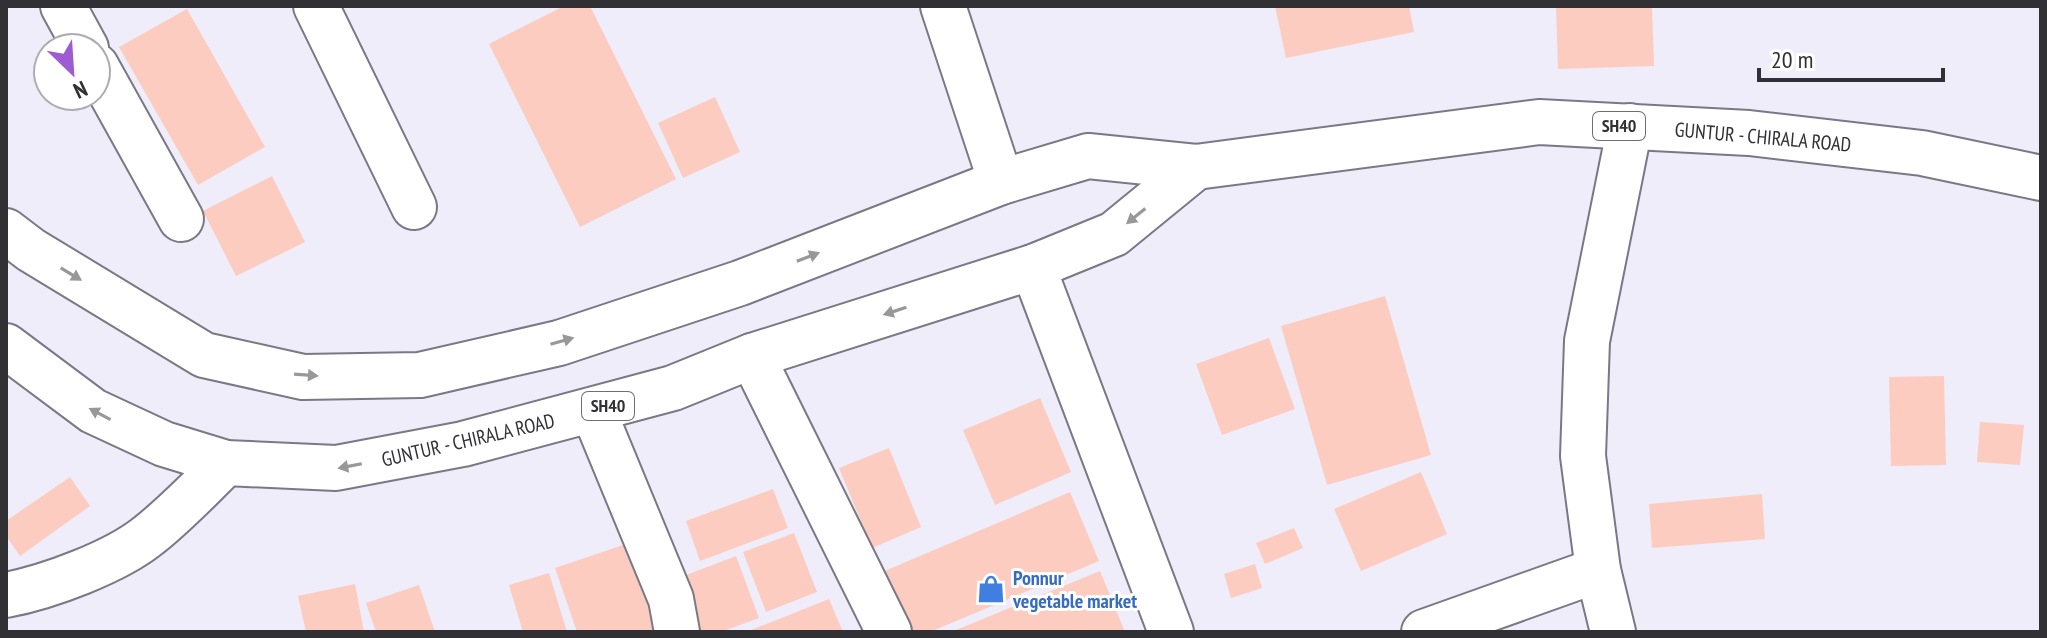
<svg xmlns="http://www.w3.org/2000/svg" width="2047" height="638" viewBox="0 0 2047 638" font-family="'PT Sans Narrow',sans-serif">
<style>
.building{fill:#fcccc0}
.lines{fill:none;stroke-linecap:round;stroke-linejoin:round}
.minor-casing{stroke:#7a7884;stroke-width:48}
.primary-casing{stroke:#7a7884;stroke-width:48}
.minor{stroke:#fff;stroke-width:44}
.primary{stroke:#fff;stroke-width:44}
.oneway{fill:#98989a}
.labels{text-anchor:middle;stroke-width:6;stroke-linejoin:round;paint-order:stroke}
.shield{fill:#fff;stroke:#6f6e72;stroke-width:2}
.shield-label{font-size:18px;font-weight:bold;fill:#313035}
.street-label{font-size:20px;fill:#313035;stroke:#fff}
.shop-label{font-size:20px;font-weight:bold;fill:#366cbe;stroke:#fff;text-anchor:start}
</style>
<rect width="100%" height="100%" fill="#efedfa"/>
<g class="building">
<polygon points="564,6 590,6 676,179 580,227 489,44"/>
<polygon points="1275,6 1409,6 1414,32 1286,58"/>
<polygon points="1556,6 1652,6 1654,66 1558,69"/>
<polygon points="187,9 265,147 198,185 119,47"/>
<polygon points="715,97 740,152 683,178 658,123"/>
<polygon points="272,176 305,242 236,276 203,211"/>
<polygon points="1385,296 1431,455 1327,485 1281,326"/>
<polygon points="1269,338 1295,409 1222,435 1196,364"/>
<polygon points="1944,376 1946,465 1891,466 1889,377"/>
<polygon points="1040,398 1071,472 995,505 963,430"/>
<polygon points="1980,422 2024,425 2020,465 1977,462"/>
<polygon points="889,448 921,527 872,548 839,468"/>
<polygon points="1421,472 1447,534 1361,571 1334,509"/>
<polygon points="70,477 90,506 20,556 6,536 6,521"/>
<polygon points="773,489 788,528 700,561 686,521"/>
<polygon points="1070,492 1099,561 930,632 904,632 880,573"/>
<polygon points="1762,494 1765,539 1652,548 1649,504"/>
<polygon points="1294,528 1303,548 1265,564 1256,543"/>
<polygon points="794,533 817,592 766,612 743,552"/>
<polygon points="629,543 658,632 577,632 555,568"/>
<polygon points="736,556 759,618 721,632 700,632 681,577"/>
<polygon points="1255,564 1262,588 1231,598 1224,574"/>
<polygon points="1100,571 1125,632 951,632"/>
<polygon points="549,573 567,632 523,632 509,585"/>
<polygon points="355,584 364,632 306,632 298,596"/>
<polygon points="419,585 435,632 376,632 366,603"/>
<polygon points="829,599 843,632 746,632"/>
</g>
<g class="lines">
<defs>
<g id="minor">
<polyline points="63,6 86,48"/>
<polyline points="316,6 414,207"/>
<polyline points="943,6 1001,182"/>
<polyline points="96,66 181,219"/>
<polyline points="1033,267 1171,632"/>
<polyline points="752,356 889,632"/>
<polyline points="593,410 671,599 677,632"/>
<path d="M6,595c42,-8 110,-33 143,-60 27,-21 52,-48 77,-72"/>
<polyline points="1424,632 1598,570"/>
<polyline points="1613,632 1598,570 1583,456 1587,341 1630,126"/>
</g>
<g id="primary">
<polyline points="6,231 31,250 204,355 303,377 420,375 559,343 740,283 1001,182 1088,156 1196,167 1539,122 1749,133 1922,153 2041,178"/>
<polyline points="6,346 93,411 164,444 226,463 336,468 463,444 673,388 752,356 1033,267 1114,234 1196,167"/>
</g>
</defs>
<use href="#minor" class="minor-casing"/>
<use href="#primary" class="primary-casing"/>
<use href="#minor" class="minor"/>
<use href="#primary" class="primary"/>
</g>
<defs><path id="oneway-solid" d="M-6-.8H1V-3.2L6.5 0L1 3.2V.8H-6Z" transform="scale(2)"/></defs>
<g class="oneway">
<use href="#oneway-solid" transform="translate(1136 216) rotate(141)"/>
<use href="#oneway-solid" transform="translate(808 257) rotate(-21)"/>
<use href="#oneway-solid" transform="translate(71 274) rotate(31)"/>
<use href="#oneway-solid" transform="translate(895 311) rotate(162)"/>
<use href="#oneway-solid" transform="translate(562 341) rotate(-16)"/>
<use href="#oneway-solid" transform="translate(306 375) rotate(4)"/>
<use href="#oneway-solid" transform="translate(100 414) rotate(-152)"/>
<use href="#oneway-solid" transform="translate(350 466) rotate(169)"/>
</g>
<defs>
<symbol id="shop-bare" viewBox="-9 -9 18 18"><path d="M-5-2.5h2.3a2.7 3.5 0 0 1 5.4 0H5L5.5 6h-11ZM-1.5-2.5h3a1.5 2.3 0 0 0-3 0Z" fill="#3f7fe0" stroke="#fff" stroke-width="2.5" paint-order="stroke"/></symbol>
</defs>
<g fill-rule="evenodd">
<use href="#shop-bare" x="971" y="569" width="40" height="40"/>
</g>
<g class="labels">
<g class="shield">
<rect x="1593" y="112" width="52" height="28" rx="6"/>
<rect x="582" y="392" width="52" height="28" rx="6"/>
</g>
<g class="shield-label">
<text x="1619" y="132">SH40</text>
<text x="608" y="412">SH40</text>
</g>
<g class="street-label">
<text transform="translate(1763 137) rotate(5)" y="7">GUNTUR - CHIRALA ROAD</text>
<text transform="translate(468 440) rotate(-13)" y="7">GUNTUR - CHIRALA ROAD</text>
</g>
<g class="shop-label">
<text x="1013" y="585">Ponnur<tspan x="1013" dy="23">vegetable market</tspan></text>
</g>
</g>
<rect width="2047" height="638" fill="none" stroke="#313035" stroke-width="16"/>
<g transform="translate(72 72) rotate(155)"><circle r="38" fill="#ffffff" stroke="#adacae" stroke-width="2"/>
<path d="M0-6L14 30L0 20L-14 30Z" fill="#9d5cd2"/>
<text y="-12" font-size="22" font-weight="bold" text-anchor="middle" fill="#313035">N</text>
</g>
<path d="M1759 68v12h184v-12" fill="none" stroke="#313035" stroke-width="4"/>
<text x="1771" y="68" font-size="24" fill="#313035" stroke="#ffffff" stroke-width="6" paint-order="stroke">20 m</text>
</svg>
